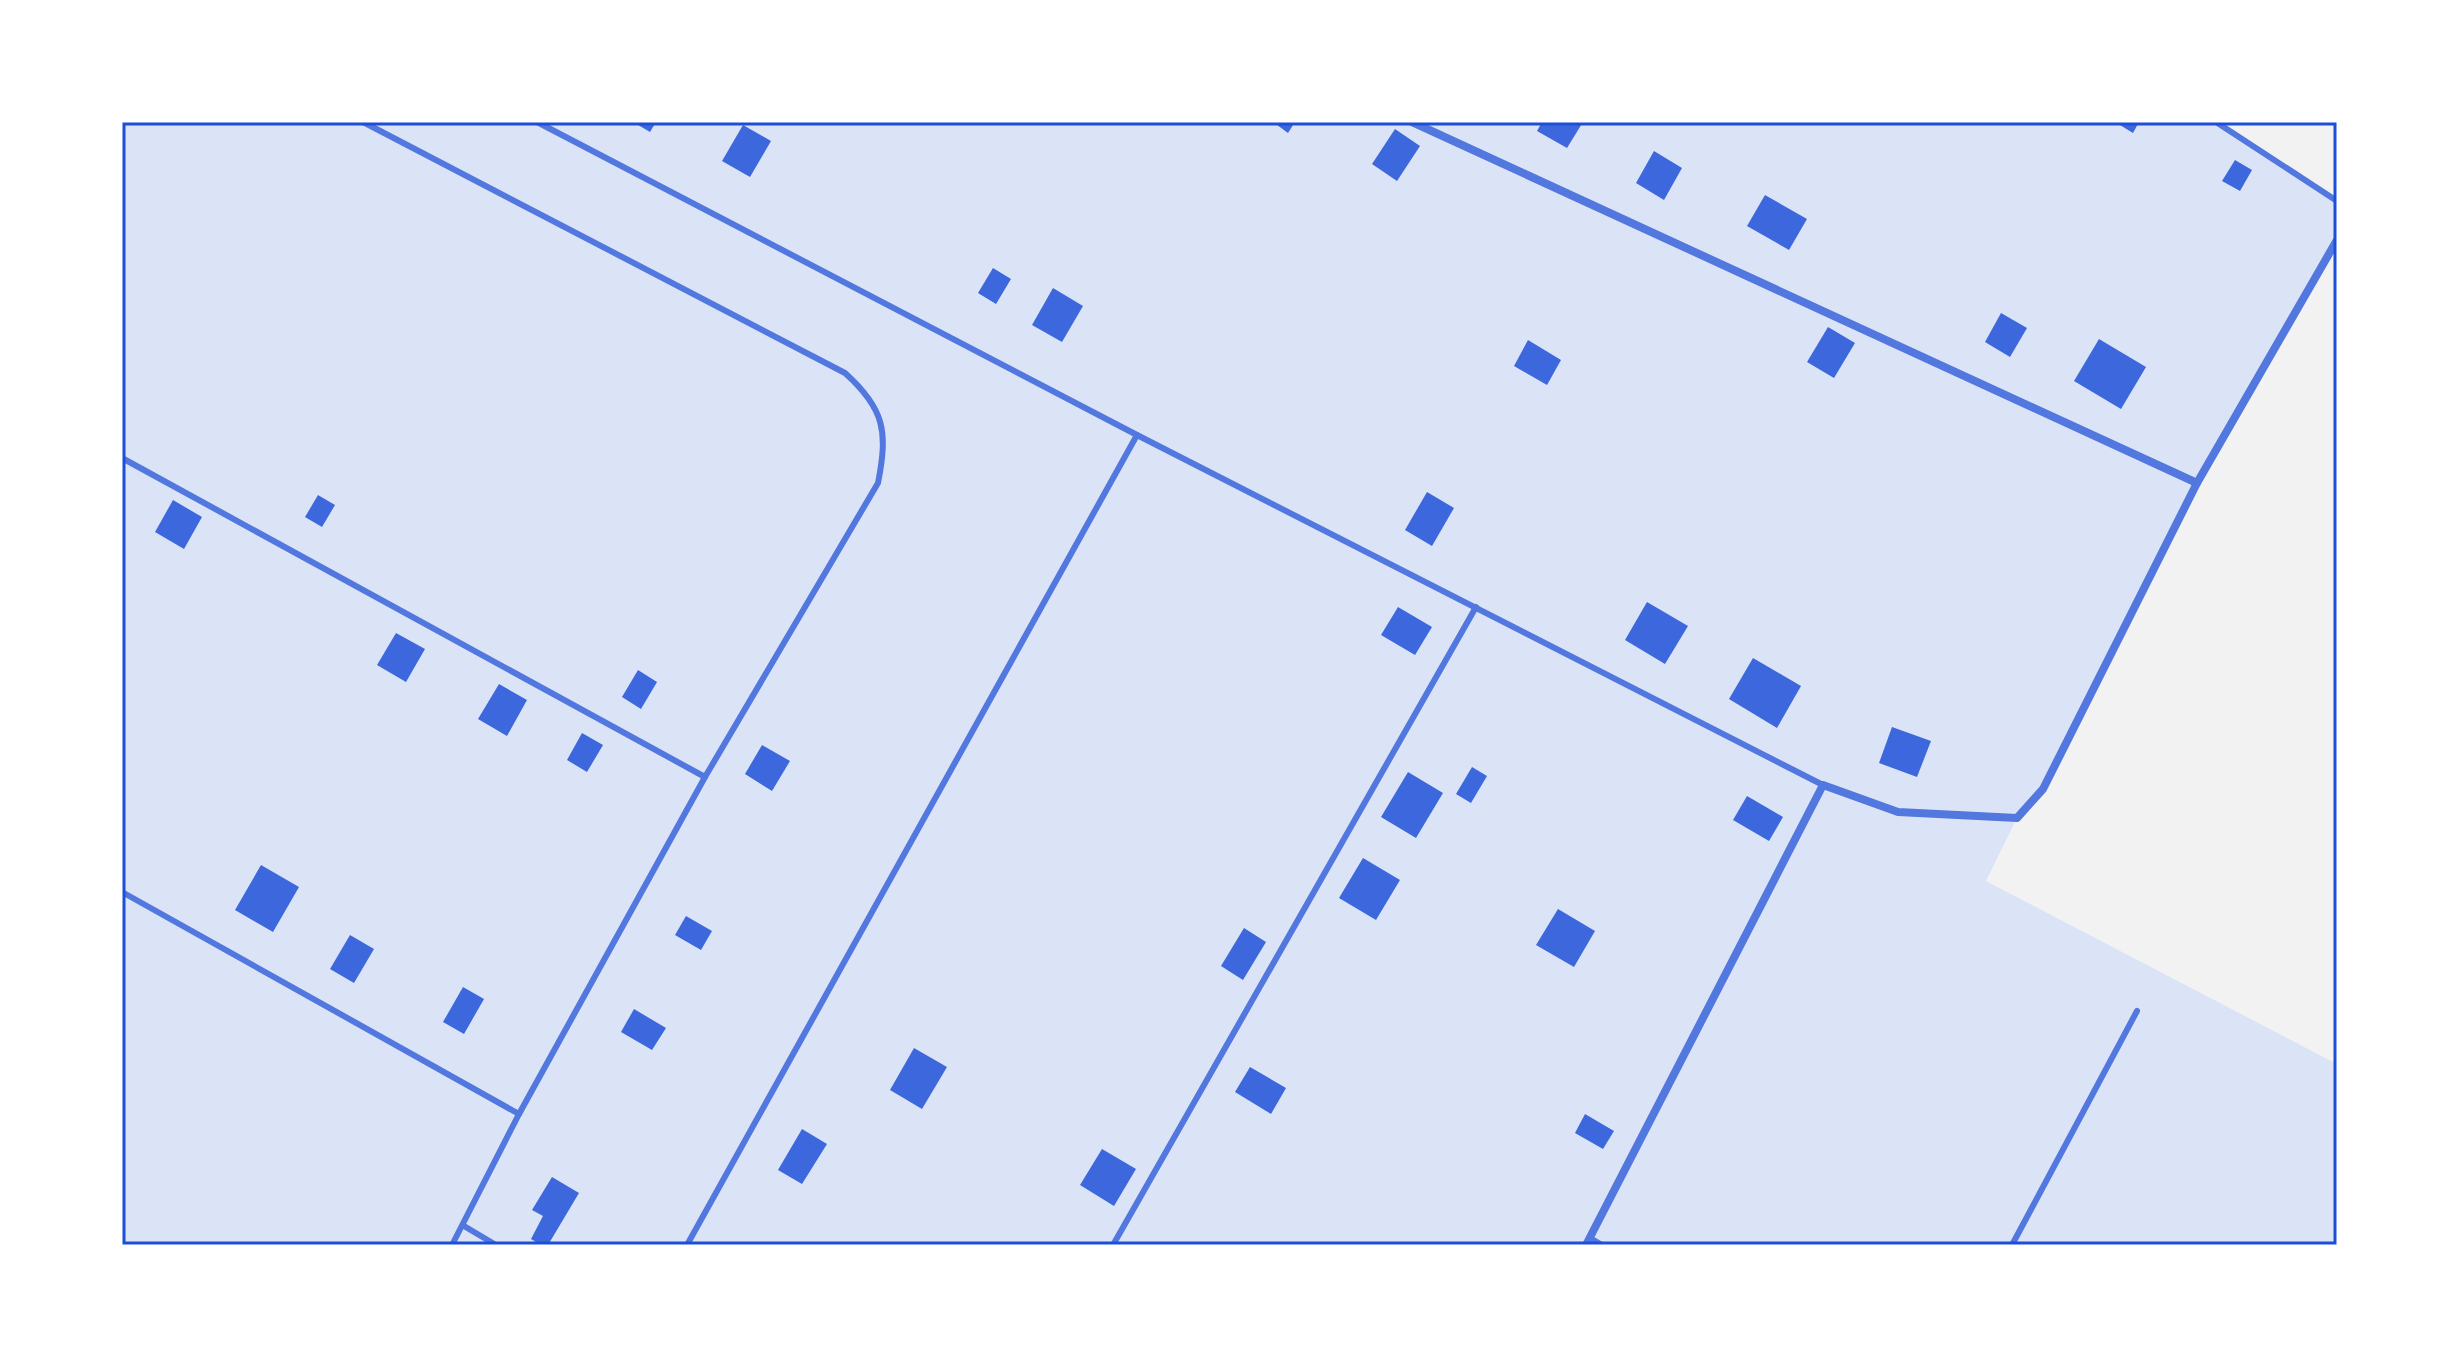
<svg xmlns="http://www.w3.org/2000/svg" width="2459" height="1367" viewBox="0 0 2459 1367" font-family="'Fira Sans Condensed',sans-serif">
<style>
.green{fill:#dbe4f7}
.building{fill:#3d67dc}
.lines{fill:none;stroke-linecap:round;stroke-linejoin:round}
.service{stroke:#5277de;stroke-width:6}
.minor{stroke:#5277de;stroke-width:8}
.neatline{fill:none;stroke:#1d4ed8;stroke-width:3}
</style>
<rect width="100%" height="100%" fill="#f2f2f2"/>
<polygon class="green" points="122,122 2216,122 2337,201 2337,240 2197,483 2043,789 2017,818 1986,881 2337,1064 2337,1245 122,1245"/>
<g class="building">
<polygon points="633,122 656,122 650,132"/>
<polygon points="1273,122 1295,122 1288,133"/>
<polygon points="1542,122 1583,122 1567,148 1537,131"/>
<polygon points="2115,122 2139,122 2133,133"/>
<polygon points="743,125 771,141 750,177 722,161"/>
<polygon points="1395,129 1420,146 1397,181 1372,164"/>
<polygon points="1654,151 1682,168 1664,200 1636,183"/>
<polygon points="2235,160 2252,170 2240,191 2222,181"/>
<polygon points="1765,195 1807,219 1789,250 1747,226"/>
<polygon points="993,268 1011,279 996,304 978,293"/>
<polygon points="1053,288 1083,306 1062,342 1032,325"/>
<polygon points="2001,313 2027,328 2010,357 1985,342"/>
<polygon points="1828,327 1855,343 1834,378 1807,362"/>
<polygon points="2099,339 2146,367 2121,409 2074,381"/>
<polygon points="1528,340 1561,360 1547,385 1514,366"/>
<polygon points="1427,492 1454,508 1432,546 1405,530"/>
<polygon points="318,495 335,505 322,527 305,517"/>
<polygon points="173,500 202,517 184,549 155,532"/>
<polygon points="1647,602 1688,626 1665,664 1625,640"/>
<polygon points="1398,607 1432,627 1415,655 1381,635"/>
<polygon points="396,633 425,649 406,682 377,665"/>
<polygon points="1753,658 1801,686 1777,728 1729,699"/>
<polygon points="638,670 657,682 641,709 622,697"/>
<polygon points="499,684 527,700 507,736 478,719"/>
<polygon points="1892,727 1931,741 1917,777 1879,763"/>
<polygon points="582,733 603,745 587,772 567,760"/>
<polygon points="762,745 790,761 772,791 745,774"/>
<polygon points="1472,767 1487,776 1471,803 1456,794"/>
<polygon points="1408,772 1443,793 1416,838 1381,817"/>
<polygon points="1747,796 1783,817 1769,841 1733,820"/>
<polygon points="1363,858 1400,880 1376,920 1339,898"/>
<polygon points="261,865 299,887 273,932 235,910"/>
<polygon points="1558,909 1595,931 1574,967 1536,945"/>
<polygon points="686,916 712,931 701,950 675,935"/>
<polygon points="1244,928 1266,942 1243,980 1221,966"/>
<polygon points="350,935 374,949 354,983 330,969"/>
<polygon points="463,987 484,999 464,1034 443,1022"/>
<polygon points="634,1009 666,1028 652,1050 621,1032"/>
<polygon points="914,1048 947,1067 922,1109 890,1090"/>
<polygon points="1250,1067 1286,1088 1271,1114 1235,1092"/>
<polygon points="1585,1114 1614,1131 1603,1149 1575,1133"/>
<polygon points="802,1129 827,1144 802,1184 778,1170"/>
<polygon points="1102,1149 1136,1169 1114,1206 1080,1185"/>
<polygon points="552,1177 579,1193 548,1245 541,1245 531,1239 543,1216 532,1210"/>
</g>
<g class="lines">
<g class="service">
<path d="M363,122l482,251c40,36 43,59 33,110l-173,294 -186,337 -67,131"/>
<polyline points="537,122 1137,435 1823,785"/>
<polyline points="2216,122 2337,201"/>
<polyline points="122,458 705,777"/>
<polyline points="122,892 519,1114"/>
<polyline points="464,1226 496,1245"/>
<polyline points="1590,1238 1602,1245"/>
<polyline points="687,1245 1137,435"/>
<polyline points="1113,1245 1476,607"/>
<polyline points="2012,1245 2137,1011"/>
</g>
<g class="minor">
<polyline points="1412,122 2197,483"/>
<polyline points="1586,1245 1823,785 1898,812 2017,818 2043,789 2197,483 2337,240"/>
</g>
</g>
<rect width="2459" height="1367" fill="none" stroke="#ffffff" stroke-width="248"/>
<rect x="124" y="124" width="2211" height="1119" class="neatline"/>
</svg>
